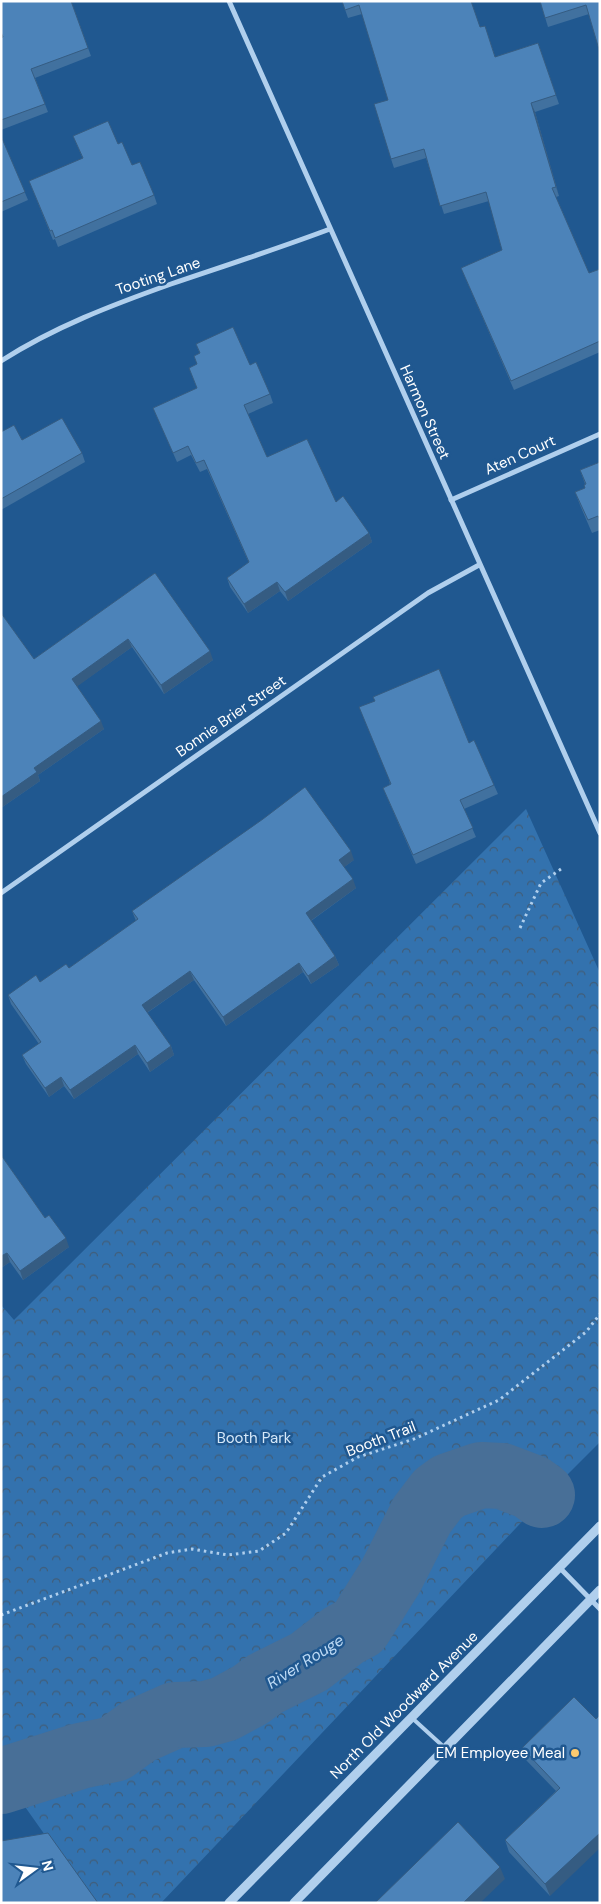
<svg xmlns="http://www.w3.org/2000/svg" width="601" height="1904" viewBox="0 0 601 1904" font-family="'DM Sans',sans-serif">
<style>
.park{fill:url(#park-crowns)}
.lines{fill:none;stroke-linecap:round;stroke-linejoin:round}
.river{stroke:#486f97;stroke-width:66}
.path{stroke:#b0cfed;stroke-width:3;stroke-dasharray:2.5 4;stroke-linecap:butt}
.service{stroke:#b0cfed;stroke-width:4}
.minor{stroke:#b0cfed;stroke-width:5}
.tertiary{stroke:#b0cfed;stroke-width:9}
.wall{fill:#41719f}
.shaded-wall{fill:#355c82}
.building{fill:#4c83b9;stroke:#355c82}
.poi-dot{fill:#fbca70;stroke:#205890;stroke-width:2}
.labels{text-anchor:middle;stroke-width:5;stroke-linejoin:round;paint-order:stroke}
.street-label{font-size:15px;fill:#fff;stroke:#205890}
.park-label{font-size:15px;fill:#d5e8f9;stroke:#205890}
.poi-label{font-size:15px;fill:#fff;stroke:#205890;text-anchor:end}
.water-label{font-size:16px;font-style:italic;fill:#bcd9f4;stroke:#205890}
</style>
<defs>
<pattern id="park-crowns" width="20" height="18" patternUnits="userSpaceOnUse" patternTransform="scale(1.25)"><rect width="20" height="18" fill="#3372ae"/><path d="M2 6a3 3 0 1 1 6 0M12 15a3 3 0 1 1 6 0" fill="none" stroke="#415d78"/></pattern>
</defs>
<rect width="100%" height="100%" fill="#205890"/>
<polygon class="park" points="526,809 600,973 600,1442 551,1491 161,1903 93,1903 16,1794 1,1796 1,1305 14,1320"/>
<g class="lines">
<polyline class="river" points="1,1781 80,1756 114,1749 139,1731 175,1715 206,1714 224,1709 250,1695 265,1684 309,1662 344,1635 359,1627 391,1576 422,1515 438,1494 449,1486 481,1475 502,1476 531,1487 542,1495"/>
<g class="path">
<polyline points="520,928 541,883 561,869"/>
<polyline points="1,1615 167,1553 192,1549 228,1555 259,1551 286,1533 322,1477 358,1457 414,1439 499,1400 586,1332 600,1314"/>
</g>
<polyline class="service" points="411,1717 445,1748"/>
<g class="minor">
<polyline points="229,1 600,833"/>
<path d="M1,361c53,-34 111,-56 170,-77 53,-18 106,-35 159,-55"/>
<polyline points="451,500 600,434"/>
<polyline points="1,893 428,593 479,565"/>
<polyline points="559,1567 600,1609"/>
</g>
<g class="tertiary">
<polyline points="229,1903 600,1526"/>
<polyline points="294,1903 600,1590"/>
</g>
</g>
<g class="wall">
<polygon points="1,1 71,1 91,56 35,78 48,112 1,130 1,38 3,37 1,34"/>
<polygon points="342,1 480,27 488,35 495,57 538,43 559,104 535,112 559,196 556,197 589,273 600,269 600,352 514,390 461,268 502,250 489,201 444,214 426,158 394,168 391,159 388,100 362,14 348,18"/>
<polygon points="540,1 600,1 589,14 548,27"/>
<polygon points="1,136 28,200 1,212"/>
<polygon points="73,136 118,144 132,165 154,195 157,204 58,247 55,239 53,240 29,181 83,159"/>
<polygon points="196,344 250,365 270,394 273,403 248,414 267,457 336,502 369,533 372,542 288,601 280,591 248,613 230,587 227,578 249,563 207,469 200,472 191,455 177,462 153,408 197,388 189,368 197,364 194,356 200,354"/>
<polygon points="1,432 22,440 82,453 85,462 1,510"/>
<polygon points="600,462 600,530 592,533 580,505 575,492 585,488 585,484 580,470"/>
<polygon points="155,573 213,660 164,694 132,647 77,686 104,729 38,775 40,781 1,808 1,613 34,659"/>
<polygon points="373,697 469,743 494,785 498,794 464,809 476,837 416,864 383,788 390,785 375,701"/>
<polygon points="354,860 344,867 356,888 311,921 335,956 339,965 311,984 303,972 226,1026 194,980 147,1013 171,1046 174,1055 150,1072 138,1054 74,1099 64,1086 49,1097 26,1064 22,1055 39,1044 11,1004 8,995 40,982 69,968 136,921 132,911"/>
<polygon points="1,1155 45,1218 69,1247 23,1280 10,1262 1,1268"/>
<polygon points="574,1697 550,1896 509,1852 505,1840 556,1791 526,1760 522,1748"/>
</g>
<g class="shaded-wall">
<polygon points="531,103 535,112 559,196 556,187"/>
<polygon points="369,533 372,542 288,601 285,592"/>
<polygon points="277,582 280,591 248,613 244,604"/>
<polygon points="128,639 132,647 75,688 72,679"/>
<polygon points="210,651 213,660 164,694 161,685"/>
<polygon points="101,721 104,729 38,775 40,781 1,808 1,797 34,768"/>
<polygon points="351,851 354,860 343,868 339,860"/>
<polygon points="353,879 356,888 309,922 306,913"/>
<polygon points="335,956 339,965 311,984 308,976"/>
<polygon points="299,963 303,972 226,1026 223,1017"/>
<polygon points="190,971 194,980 145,1014 142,1005"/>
<polygon points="135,1045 138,1054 74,1099 70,1090"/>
<polygon points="171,1046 174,1055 150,1072 147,1063"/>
<polygon points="61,1077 64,1086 49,1097 45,1088"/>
<polygon points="66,1238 69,1247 23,1280 20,1271"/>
<polygon points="7,1253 10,1262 1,1268 1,1256"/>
<polygon points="600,1833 600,1848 550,1896 545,1884"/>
<polygon points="500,1867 505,1879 480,1903 463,1903"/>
</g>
<g class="building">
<polygon points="1,1 71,1 88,48 31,69 45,104 1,120 1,38 3,37 1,32"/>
<polygon points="342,1 471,1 480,27 485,26 495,57 538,43 556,95 531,103 556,187 552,188 589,273 600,269 600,341 511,381 461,268 502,250 486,192 440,206 424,149 391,159 374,104 388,100 359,5 345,10"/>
<polygon points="540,1 600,1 600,53 586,5 545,18"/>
<polygon points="108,121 118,144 122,142 132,165 140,162 154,195 55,238 52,230 50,231 29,181 83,158 73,136"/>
<polygon points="1,136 25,192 1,202"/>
<polygon points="233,327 250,365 256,362 270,394 244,405 267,457 307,439 336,502 343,496 369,533 285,592 277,582 244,604 227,578 249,562 204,460 196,463 188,446 173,453 153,408 197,388 189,368 197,364 194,356 200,353 196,344"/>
<polygon points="62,418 82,453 1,499 1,432 14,425 22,440"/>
<polygon points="600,462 600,520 598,516 588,520 575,492 585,488 584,485 586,484 580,470"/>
<polygon points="155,573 210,651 161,685 128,639 72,679 101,721 34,768 37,772 1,797 1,613 34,659"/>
<polygon points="439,669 469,743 474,740 494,785 460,800 473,828 413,855 383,788 391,784 359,707 375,701 373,697"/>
<polygon points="305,787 351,851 339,860 353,879 306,913 335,956 308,976 299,963 223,1017 190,971 142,1005 171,1046 147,1063 135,1045 70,1090 61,1077 45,1088 22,1055 41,1042 8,995 36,975 40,982 66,964 69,968 138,919 132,911 263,819"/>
<polygon points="1,1155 45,1218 49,1215 66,1238 20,1271 7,1253 1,1256"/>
<polygon points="574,1697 596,1719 600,1715 600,1833 545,1884 505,1840 560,1788 522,1748"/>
<polygon points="458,1822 500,1867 463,1903 375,1903"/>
<polygon points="48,1833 98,1903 1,1903 1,1841"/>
</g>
<circle class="poi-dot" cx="575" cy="1753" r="5"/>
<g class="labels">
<g class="street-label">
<text transform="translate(158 276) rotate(-19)" y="5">Tooting Lane</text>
<text transform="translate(425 412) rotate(66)" y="5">Harmon Street</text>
<text transform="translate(520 455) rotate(-24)" y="5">Aten Court</text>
<text transform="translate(231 716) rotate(-35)" y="5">Bonnie Brier Street</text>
<text transform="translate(381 1439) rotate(-21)" y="5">Booth Trail</text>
<text transform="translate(404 1705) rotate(-45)" y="5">North Old Woodward Avenue</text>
</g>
<g class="park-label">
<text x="254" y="1443">Booth Park</text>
</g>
<g class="poi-label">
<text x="565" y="1758">EM Employee Meal</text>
</g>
<g class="water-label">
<text transform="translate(305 1661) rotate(-32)" y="6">River Rouge</text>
</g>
</g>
<rect width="601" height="1904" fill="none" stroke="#ffffff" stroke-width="5"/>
<g transform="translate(35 1869) rotate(75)" stroke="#205890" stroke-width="4" paint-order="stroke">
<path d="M0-4L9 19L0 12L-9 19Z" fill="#ffffff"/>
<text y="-8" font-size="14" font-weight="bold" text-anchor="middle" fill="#ffffff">N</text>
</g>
</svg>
